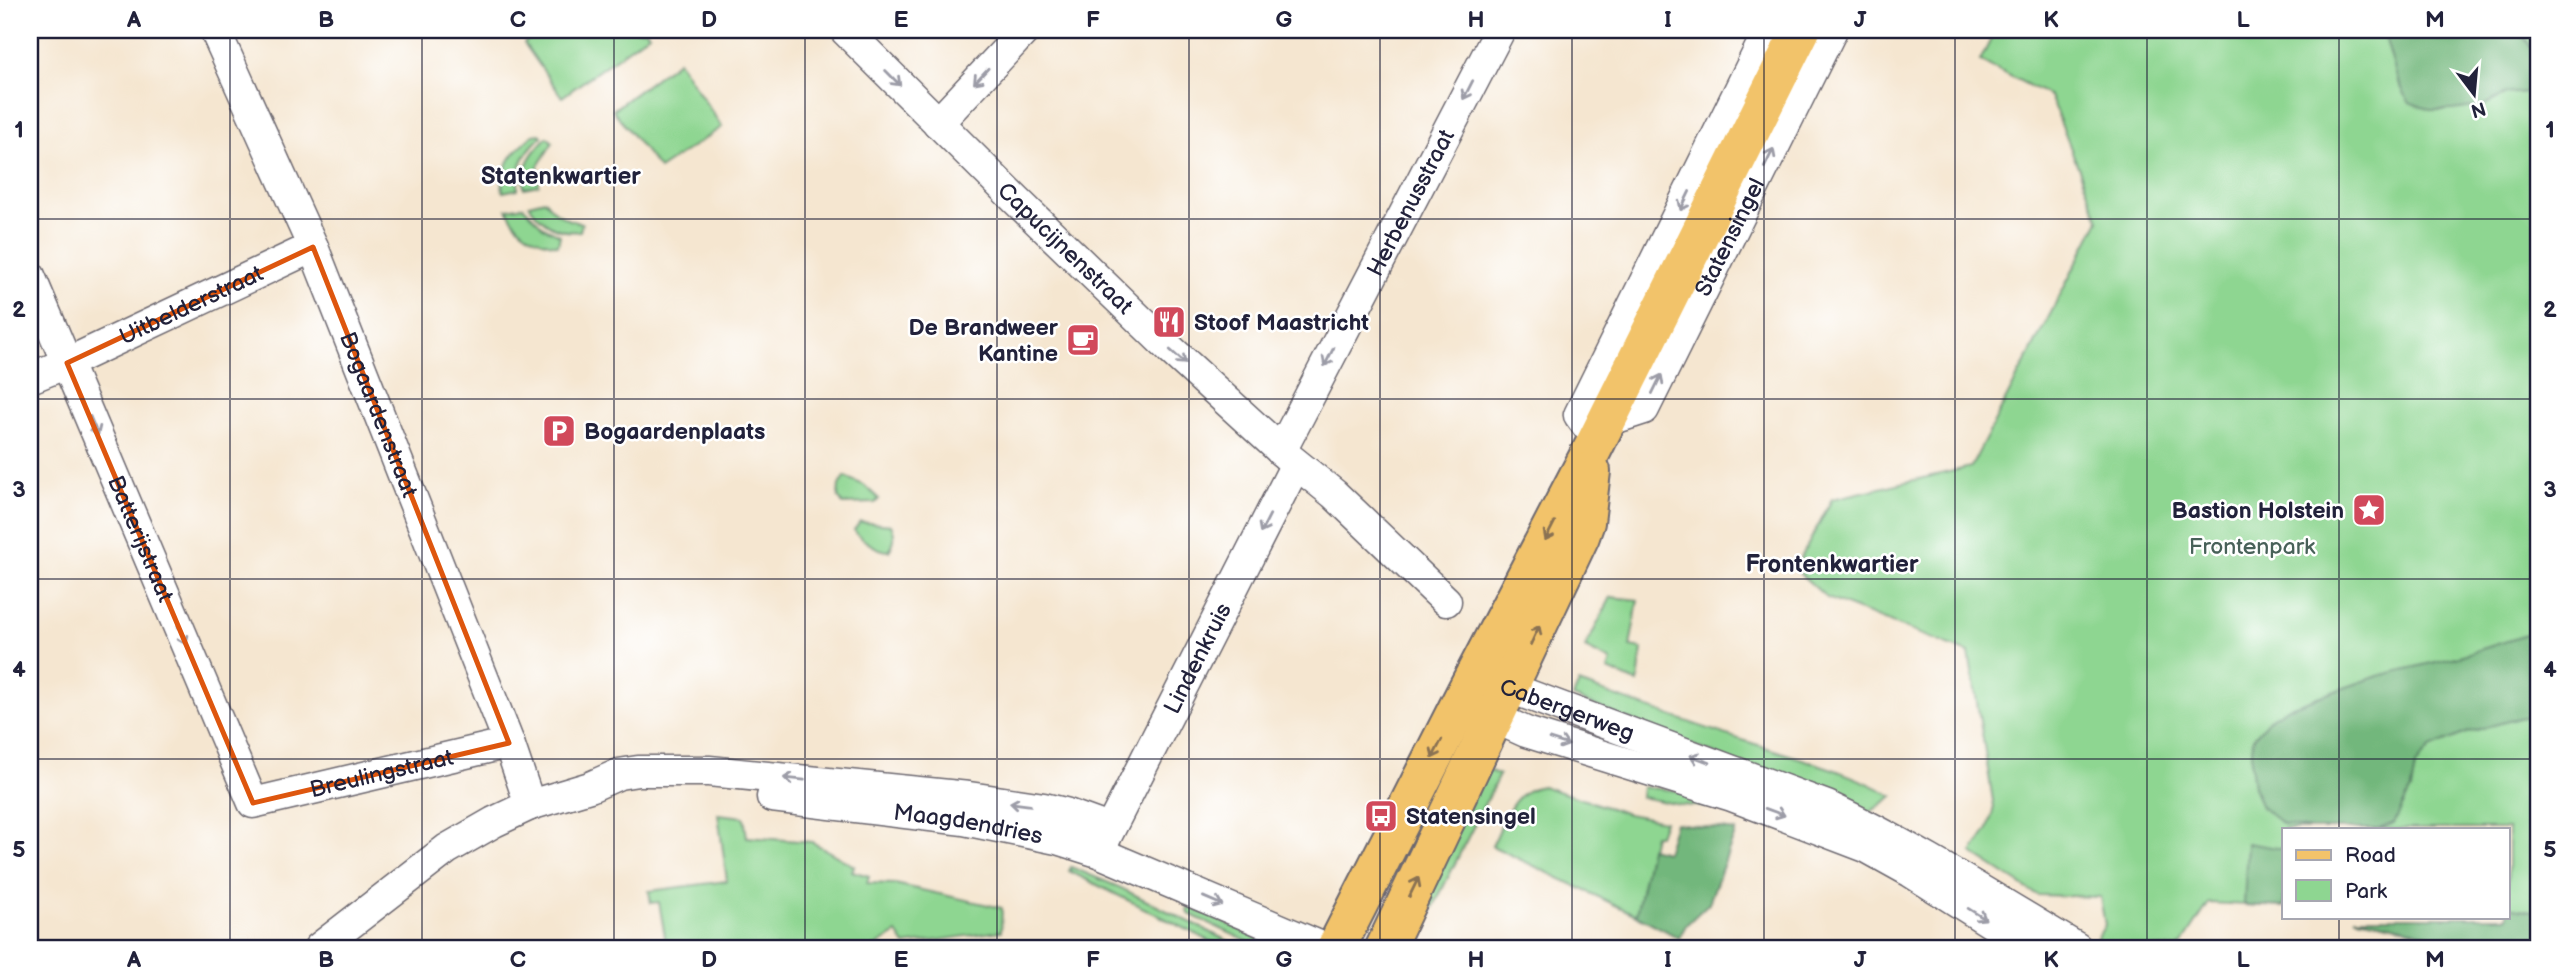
<svg xmlns="http://www.w3.org/2000/svg" width="2569" height="978" viewBox="0 0 2569 978" font-family="'Balsamiq Sans',sans-serif">
<style>
.green{fill:#8ed691;stroke:#587c66;stroke-width:2}
.forest{fill:#72b77b;stroke:#4a6c5b;stroke-width:2}
.lines{fill:none;stroke-linecap:round;stroke-linejoin:round}
.minor-casing{stroke:#6c676f;stroke-width:33}
.major-casing{stroke:#6c676f;stroke-width:42}
.minor{stroke:#fff;stroke-width:30}
.major{stroke:#f2c36a;stroke-width:38}
.oneway{stroke:#9c9ca7}
.oneway2{stroke:#8a7252}
.marked{fill:none;stroke:#de560e;stroke-width:5;stroke-linejoin:round}
.grid{fill:none;stroke:#22223b;stroke-width:2;stroke-opacity:0.55}
.labels{text-anchor:middle;stroke-width:5;stroke-linejoin:round;paint-order:stroke}
.street-label{font-size:23px;fill:#22223b;stroke:#fff}
.poi-label{font-size:23px;font-weight:bold;fill:#22223b;stroke:#fff;text-anchor:start}
.park-label{font-size:23px;fill:#486159;stroke:#fff}
.neighbourhood-label{font-size:24px;font-weight:bold;fill:#22223b;stroke:#fff}
.neatline{fill:none;stroke:#22223b;stroke-width:2.5}
.grid-label{font-size:23px;text-anchor:middle;font-weight:bold;fill:#22223b}
</style>
<rect width="100%" height="100%" fill="#fff"/>
<filter id="ink" filterUnits="userSpaceOnUse"><feTurbulence type="fractalNoise" baseFrequency=".0143" numOctaves="2"/><feDisplacementMap in="SourceGraphic" scale="14" xChannelSelector="R" yChannelSelector="G"/><feConvolveMatrix kernelMatrix="1 2 1 2 8 2 1 2 1" color-interpolation-filters="sRGB"/></filter>
<filter id="wash" filterUnits="userSpaceOnUse"><feTurbulence type="fractalNoise" baseFrequency=".00686" numOctaves="4" result="noise"/><feDisplacementMap in="SourceGraphic" scale="28" xChannelSelector="R" yChannelSelector="G"/><feGaussianBlur stdDeviation="1.57" result="paint"/><feColorMatrix in="noise" values="0 0 0 0 0 0 0 0 0 0 0 0 0 0 0 0 0 1.4 0 .05"/><feComposite in="paint" operator="in"/></filter>
<g filter="url(#wash)">
<rect width="100%" height="100%" fill="#f5e6d0"/>
<g class="green">
<polygon points="541,30 646,30 649,34 562,97 524,43"/>
<polygon points="1993,30 2539,30 2539,948 2472,948 2403,927 2355,917 2508,917 2508,829 2284,829 2284,907 2209,903 2181,946 2177,948 2091,948 2105,925 2100,897 2037,895 1972,853 1988,829 1994,807 1969,653 1827,598 1795,569 1832,499 1971,467 2099,220 2050,96 1980,61 1995,31"/>
<polygon points="678,61 722,127 659,169 613,110"/>
<path d="M540,134l2,2c-17,15 -25,30 -24,53l-15,3c-4,-25 12,-42 30,-57z"/>
<path d="M547,137l6,5 -15,24 1,19 -15,3c-3,-22 8,-36 23,-51z"/>
<path d="M545,200c9,13 20,21 37,23l-2,8c-22,3 -40,-8 -51,-27z"/>
<path d="M523,206l20,21 17,8 -2,10c-24,-4 -41,-14 -51,-36z"/>
<polygon points="845,477 864,485 879,499 875,503 843,504 838,497 839,485"/>
<path d="M860,522l31,3c5,11 4,16 -2,26 -11,0 -29,-12 -35,-21z"/>
<polygon points="1611,597 1638,600 1630,647 1642,649 1638,683 1608,670 1611,661 1585,648"/>
<path d="M1579,683c58,21 115,42 173,60 48,16 97,28 141,53l-27,19 -293,-118z"/>
<polygon points="1487,769 1499,775 1413,948 1399,948"/>
<path d="M1542,786l86,28 36,7 -5,14h-5l-18,80 -144,-69c13,-25 19,-56 50,-60z"/>
<path d="M1642,787c23,3 55,2 71,20l-33,-2 -39,-8z"/>
<polygon points="718,814 744,817 747,837 812,842 854,866 852,871 869,876 867,883 895,884 1002,908 1001,931 905,945 897,933 872,948 667,948 659,902 651,903 649,891 727,881"/>
<polygon points="1071,867 1121,888 1242,948 1224,948 1069,871"/>
<polygon points="1189,907 1263,940 1259,947 1189,914 1187,910"/>
</g>
<g class="forest">
<path d="M2388,30h130c16,19 21,27 21,52l-11,10 -22,2 -21,11 -31,5h-24l-21,-8 -11,-21 -13,-44z"/>
<polygon points="2539,631 2539,715 2519,718 2466,733 2430,748 2415,767 2411,790 2394,823 2379,829 2311,829 2283,824 2262,808 2254,787 2251,763 2253,738 2269,719 2287,708 2378,676 2456,657"/>
<polygon points="1675,823 1736,831 1709,903 1686,925 1679,938 1636,915 1650,848 1666,852"/>
<polygon points="2247,843 2284,849 2284,907 2244,905"/>
<polygon points="2508,907 2539,912 2539,948 2472,948 2403,927 2355,917 2508,917"/>
</g>
</g>
<g filter="url(#ink)">
<g class="lines">
<defs>
<g id="minor">
<path id="s1" d="M215,30l98,217 196,496 21,62"/>
<path id="s2" d="M845,30l172,171 153,148 118,108 46,37 112,107"/>
<polyline points="938,123 1025,30"/>
<path id="s3" d="M30,276l223,527 256,-60"/>
<path id="s4" d="M30,378l37,-15 246,-116"/>
<path id="s5" d="M1607,421l37,-12 188,-379"/>
<polyline points="1597,439 1579,415 1769,30"/>
<path id="s6" d="M1281,451l219,-421"/>
<path id="s7" d="M1489,688h21l317,118c87,41 168,93 250,142"/>
<polyline points="1480,701 1495,718 1526,732 1732,796 1866,847 1911,872 2031,948"/>
<path id="s8" d="M772,797l192,23 93,19 41,13 226,96"/>
<path id="s9" d="M1101,847l195,-383"/>
<polyline points="319,948 447,849 494,822 530,805 590,787 619,774 638,771 709,771 969,797 1044,808 1065,813 1109,829"/>
</g>
<g id="major">
<polyline points="1336,948 1468,688 1593,448 1801,30"/>
<polyline points="1385,948 1580,536 1585,522 1591,471"/>
</g>
</defs>
<use href="#minor" class="minor-casing"/>
<use href="#major" class="major-casing"/>
<use href="#minor" class="minor"/>
<use href="#major" class="major"/>
</g>
<defs><path id="oneway-shaft" d="M-6 0H5M1.5-3L5.5 0L1.5 3" fill="none" stroke-width="1.6" stroke-linecap="round" stroke-linejoin="round" transform="scale(1.75)"/></defs>
<g class="oneway">
<use href="#oneway-shaft" transform="translate(981 76) rotate(133)"/>
<use href="#oneway-shaft" transform="translate(893 78) rotate(45)"/>
<use href="#oneway-shaft" transform="translate(1468 90) rotate(117)"/>
<use href="#oneway-shaft" transform="translate(1769 158) rotate(-64)"/>
<use href="#oneway-shaft" transform="translate(1685 201) rotate(116)"/>
<use href="#oneway-shaft" transform="translate(1178 357) rotate(42)"/>
<use href="#oneway-shaft" transform="translate(1329 357) rotate(117)"/>
<use href="#oneway-shaft" transform="translate(1657 384) rotate(-64)"/>
<use href="#oneway-shaft" transform="translate(94 426) rotate(67)"/>
<use href="#oneway-shaft" transform="translate(1265 524) rotate(117)"/>
<use href="#oneway-shaft" transform="translate(182 635) rotate(67)"/>
<use href="#oneway-shaft" transform="translate(1559 742) rotate(18)"/>
<use href="#oneway-shaft" transform="translate(1700 759) rotate(-160)"/>
<use href="#oneway-shaft" transform="translate(794 779) rotate(-174)"/>
<use href="#oneway-shaft" transform="translate(1020 804) rotate(-172)"/>
<use href="#oneway-shaft" transform="translate(1775 812) rotate(20)"/>
<use href="#oneway-shaft" transform="translate(1213 901) rotate(23)"/>
<use href="#oneway-shaft" transform="translate(1977 914) rotate(32)"/>
</g>
<g class="oneway2">
<use href="#oneway-shaft" transform="translate(1550 531) rotate(117)"/>
<use href="#oneway-shaft" transform="translate(1535 635) rotate(-65)"/>
<use href="#oneway-shaft" transform="translate(1437 749) rotate(117)"/>
<use href="#oneway-shaft" transform="translate(1414 887) rotate(-64)"/>
</g>
</g>
<path class="marked" d="M313,247l196,496 -256,60 -186,-440z"/>
<path class="grid" d="M230,30v918M422,30v918M614,30v918M805,30v918M997,30v918M1189,30v918M1380,30v918M1572,30v918M1764,30v918M1955,30v918M2147,30v918M2339,30v799M30,219h2509M30,399h2509M30,579h2509M30,759h2509M2339,917v31"/>
<defs>
<symbol id="restaurant-square" viewBox="-11 -11 22 22"><rect x="-9" y="-9" width="18" height="18" rx="4" fill="#d1495b" stroke="#fff"/><path d="M-5-6h1v4h1v-4h1v4h1v-4h1v5L-1.5 .5V6h-2V.5L-5-1ZM5-6V6H3V1.5H1.5Q1.5-4 5-6Z" fill="#fff"/></symbol>
<symbol id="cafe-square" viewBox="-11 -11 22 22"><rect x="-9" y="-9" width="18" height="18" rx="4" fill="#d1495b" stroke="#fff"/><path d="M-5.5-4.5H6V0H3Q3 3.5 0 3.5H-2.5Q-5.5 3.5-5.5 0ZM3-3.2v2h1.7v-2ZM-6 4.5H4V6H-6Z" fill="#fff"/></symbol>
<symbol id="parking-square" viewBox="-11 -11 22 22"><rect x="-9" y="-9" width="18" height="18" rx="4" fill="#d1495b" stroke="#fff"/><path d="M-3.5-5.5H1a3.5 3.5 0 0 1 0 7H-1V5.5H-3.5ZM-1-3.4V-.6H.8a1.4 1.4 0 0 0 0-2.8Z" fill="#fff"/></symbol>
<symbol id="sight-square" viewBox="-11 -11 22 22"><rect x="-9" y="-9" width="18" height="18" rx="4" fill="#d1495b" stroke="#fff"/><path d="M0-6L1.8-2.2L6-1.7L2.9 1.2L3.7 5.4L0 3.3L-3.7 5.4L-2.9 1.2L-6-1.7L-1.8-2.2Z" fill="#fff"/></symbol>
<symbol id="bus-square" viewBox="-11 -11 22 22"><rect x="-9" y="-9" width="18" height="18" rx="4" fill="#d1495b" stroke="#fff"/><path d="M-5-6H5V4H4V6H2V4H-2V6H-4V4H-5ZM-3.5-4V0h7V-4ZM-3.5 1.2v1.5H-2V1.2ZM2 1.2v1.5H3.5V1.2Z" fill="#fff"/></symbol>
</defs>
<g fill-rule="evenodd">
<use href="#restaurant-square" x="1150" y="303" width="38" height="38"/>
<use href="#cafe-square" x="1064" y="321" width="38" height="38"/>
<use href="#parking-square" x="540" y="412" width="38" height="38"/>
<use href="#sight-square" x="2350" y="491" width="38" height="38"/>
<use href="#bus-square" x="1362" y="797" width="38" height="38"/>
</g>
<g class="labels">
<g class="street-label">
<text dy="8" stroke="none"><textPath href="#s6" startOffset="280">Herbenusstraat</textPath></text>
<text dy="8" stroke="none"><textPath href="#s5" startOffset="231">Statensingel</textPath></text>
<text dy="8" stroke="none"><textPath href="#s2" startOffset="310">Capucijnenstraat</textPath></text>
<text dy="8" stroke="none"><textPath href="#s4" startOffset="177">Uitbelderstraat</textPath></text>
<text dy="8" stroke="none"><textPath href="#s1" startOffset="418">Bogaardenstraat</textPath></text>
<text dy="8" stroke="none"><textPath href="#s3" startOffset="285">Batterijstraat</textPath></text>
<text dy="8" stroke="none"><textPath href="#s9" startOffset="212">Lindenkruis</textPath></text>
<text dy="8" stroke="none"><textPath href="#s7" startOffset="82">Cabergerweg</textPath></text>
<text dy="8" stroke="none"><textPath href="#s3" startOffset="704">Breulingstraat</textPath></text>
<text dy="8" stroke="none"><textPath href="#s8" startOffset="198">Maagdendries</textPath></text>
</g>
<g class="poi-label">
<text x="1194" y="330">Stoof Maastricht</text>
<text x="1058" y="335" text-anchor="end">De Brandweer<tspan x="1058" dy="26">Kantine</tspan></text>
<text x="584" y="439">Bogaardenplaats</text>
<text x="2344" y="518" text-anchor="end">Bastion Holstein</text>
<text x="1406" y="824">Statensingel</text>
</g>
<g class="park-label">
<text x="2252" y="554">Frontenpark</text>
</g>
<g class="neighbourhood-label">
<text x="561" y="184">Statenkwartier</text>
<text x="1832" y="572">Frontenkwartier</text>
</g>
</g>
<rect width="2569" height="978" fill="none" stroke="#fff" stroke-width="77"/>
<rect x="2282" y="828" width="228" height="91" fill="#ffffff" stroke="#a7a7b1" stroke-width="2"/>
<rect x="2296" y="850" width="35" height="10" fill="#f2c36a" stroke="#a7a7b1" stroke-width="2"/>
<text x="2345" y="862" font-size="21" fill="#22223b">Road</text>
<rect x="2296" y="880" width="35" height="21" fill="#8ed691" stroke="#a7a7b1" stroke-width="2"/>
<text x="2345" y="898" font-size="21" fill="#22223b">Park</text>
<g transform="translate(2474 94) rotate(164)" stroke="#ffffff" stroke-width="5" paint-order="stroke">
<path d="M0-5L12 26L0 18L-12 26Z" fill="#22223b"/>
<text y="-10" font-size="19" font-weight="bold" text-anchor="middle" fill="#22223b">N</text>
</g>
<rect x="38" y="38" width="2492" height="902" class="neatline"/>
<g class="grid-label">
<text x="134" y="27">A</text>
<text x="326" y="27">B</text>
<text x="518" y="27">C</text>
<text x="709" y="27">D</text>
<text x="901" y="27">E</text>
<text x="1093" y="27">F</text>
<text x="1284" y="27">G</text>
<text x="1476" y="27">H</text>
<text x="1668" y="27">I</text>
<text x="1860" y="27">J</text>
<text x="2051" y="27">K</text>
<text x="2243" y="27">L</text>
<text x="2435" y="27">M</text>
<text x="19" y="137">1</text>
<text x="2550" y="137">1</text>
<text x="19" y="317">2</text>
<text x="2550" y="317">2</text>
<text x="19" y="497">3</text>
<text x="2550" y="497">3</text>
<text x="19" y="677">4</text>
<text x="2550" y="677">4</text>
<text x="19" y="857">5</text>
<text x="2550" y="857">5</text>
<text x="134" y="967">A</text>
<text x="326" y="967">B</text>
<text x="518" y="967">C</text>
<text x="709" y="967">D</text>
<text x="901" y="967">E</text>
<text x="1093" y="967">F</text>
<text x="1284" y="967">G</text>
<text x="1476" y="967">H</text>
<text x="1668" y="967">I</text>
<text x="1860" y="967">J</text>
<text x="2051" y="967">K</text>
<text x="2243" y="967">L</text>
<text x="2435" y="967">M</text>
</g>
</svg>
